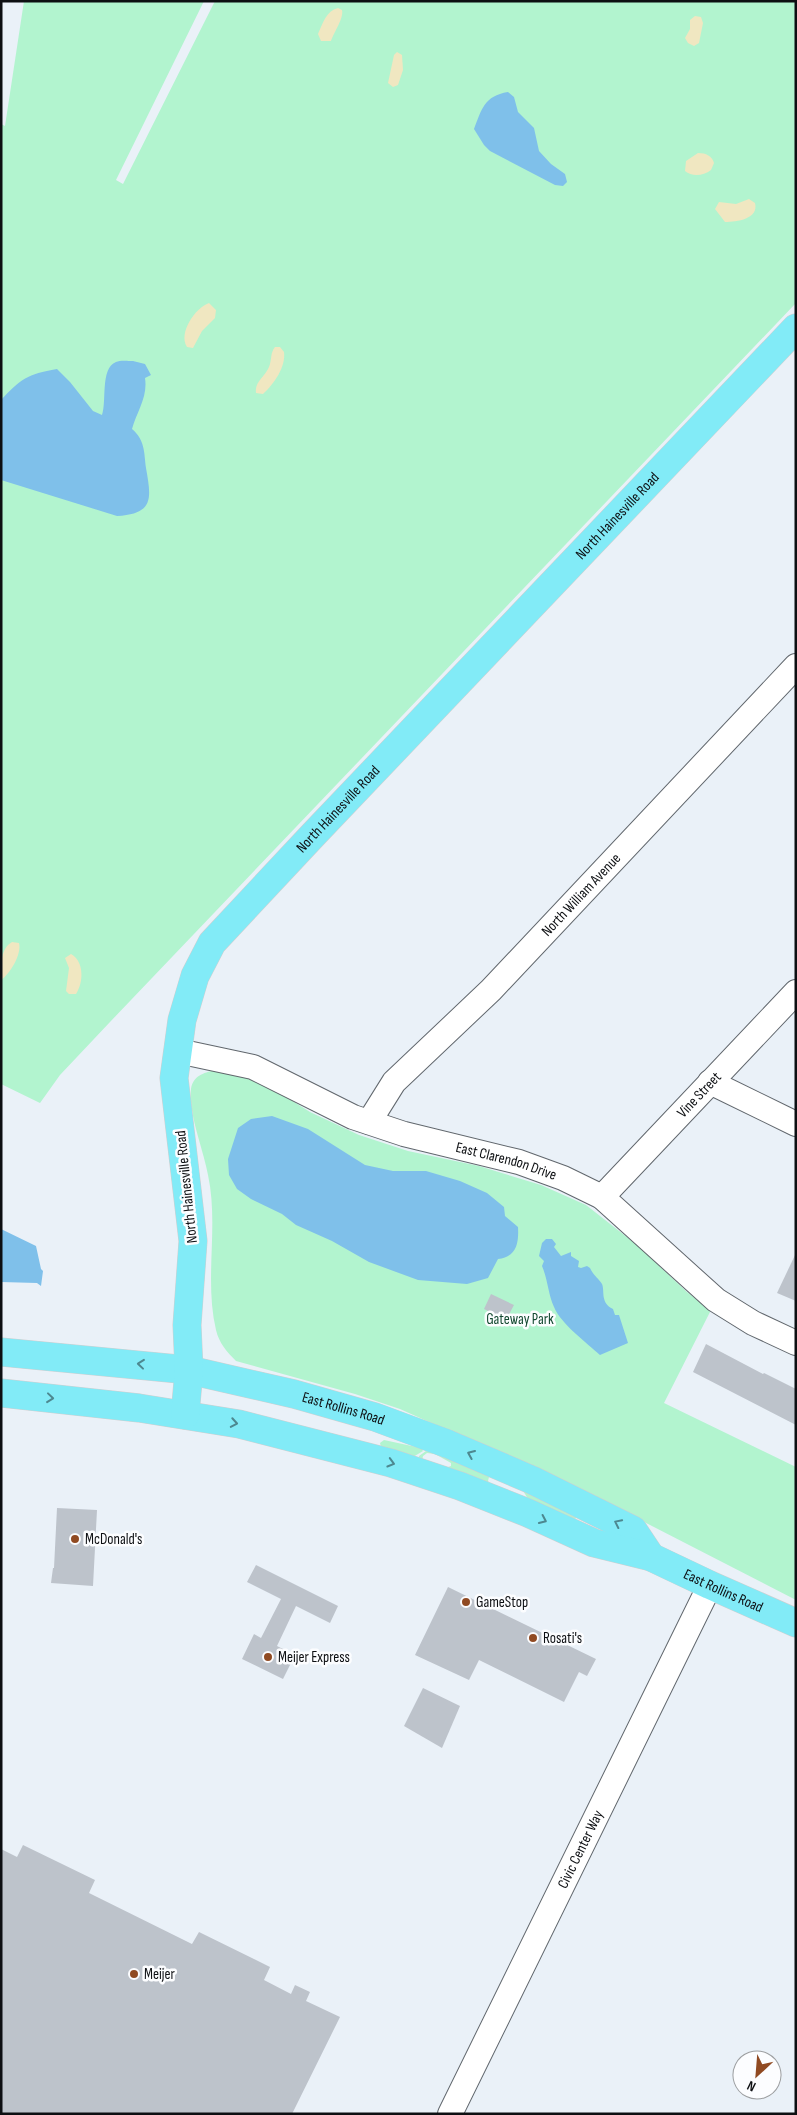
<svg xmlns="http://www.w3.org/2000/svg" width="797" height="2115" viewBox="0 0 797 2115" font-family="'Sofia Sans Condensed',sans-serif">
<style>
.green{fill:#b2f4cf}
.sand{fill:#f0e7c1}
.water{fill:#7fc0ea}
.building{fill:#bdc3cb}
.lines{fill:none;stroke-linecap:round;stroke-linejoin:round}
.minor-casing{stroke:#61676d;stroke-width:26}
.major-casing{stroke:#cfcfd0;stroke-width:29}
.minor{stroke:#fff;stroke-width:24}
.major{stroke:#82ebf7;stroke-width:28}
.oneway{stroke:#4d8890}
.poi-dot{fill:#904a22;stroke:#fcfdff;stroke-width:2}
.labels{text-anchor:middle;stroke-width:5;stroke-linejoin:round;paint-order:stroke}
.street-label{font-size:15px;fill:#0d0f12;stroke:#fcfdff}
.park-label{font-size:15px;fill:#124930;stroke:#fcfdff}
.poi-label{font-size:15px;fill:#0d0f12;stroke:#fcfdff;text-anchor:start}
</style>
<rect width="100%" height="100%" fill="#eaf1f8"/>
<g class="green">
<polygon points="24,1 204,1 116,180 123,184 215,1 796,1 796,303 110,1022 60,1075 40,1103 1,1084 1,124 5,126"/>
<path d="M215,1070l23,5 31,11 41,26 49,23 49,16 71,15 62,19 45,20 51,40 50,47 24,18 -47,93 132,64v133l-181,-93 -83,-39 -132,-59 -45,-15 -119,-33c-9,-9 -17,-18 -20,-31 -12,-51 3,-104 -8,-155 -4,-24 -20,-62 -17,-86 2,-13 12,-16 24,-19z"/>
<polygon points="384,1440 421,1448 423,1451 413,1457 381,1447 380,1443"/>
<polygon points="426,1451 440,1453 498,1476 489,1477 488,1481 491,1485 445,1468 451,1466 451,1463 435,1454 427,1453 423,1456 422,1461 419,1460 419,1456"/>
<polygon points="522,1489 577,1517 575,1519 528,1499"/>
</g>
<g class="sand">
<path d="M338,8l4,2c2,8 -8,22 -11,31h-10l-3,-7c5,-11 8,-23 20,-26z"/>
<polygon points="695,16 701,17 703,23 699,43 694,46 688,43 685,38 690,29 690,20"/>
<polygon points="397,52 402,55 403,70 398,85 393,87 388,83 394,55"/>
<path d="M698,153c8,0 14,3 16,10l-3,7c-8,6 -19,7 -26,1l1,-10z"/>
<path d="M749,199l6,4c4,16 -18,19 -30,19l-10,-13 4,-7 17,2z"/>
<path d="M209,303l7,7 -1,8 -13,13 -9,17 -6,-1c-9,-14 8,-39 22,-44z"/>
<path d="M275,347h5l4,5c2,15 -10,32 -21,42l-7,-1c-1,-12 8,-15 13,-26 3,-7 1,-14 6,-20z"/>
<path d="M12,942l7,1c3,11 -9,31 -18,37 0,-15 -1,-31 11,-38z"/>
<path d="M71,954c13,7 13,28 5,40h-7l-3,-3 3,-23 -4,-10z"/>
</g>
<g class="water">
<path d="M508,92l6,5 4,15 16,16 5,23 12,13 14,10 2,8 -4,4 -8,-1 -65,-34 -6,-6 -10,-16c8,-20 10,-33 34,-37z"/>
<path d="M133,361l12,3 6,11 -6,3c3,19 -8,33 -13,51 13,11 12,23 14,39 5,29 9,46 -29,48l-116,-36v-80c20,-21 26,-26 56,-31l13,13 23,29 9,4c5,-13 -2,-47 14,-53 4,-2 12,-1 17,-1z"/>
<path d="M272,1116l36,13 57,36 28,6h33l34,10 27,12 17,14 1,9 13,11c1,17 -2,30 -20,32l-10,19 -21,6 -49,-4 -49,-18 -37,-21 -36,-16 -14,-11 -31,-15 -14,-10 -8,-14 -1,-16 10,-31 13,-9z"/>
<polygon points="1,1229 36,1246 41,1269 43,1271 41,1286 37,1283 1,1282"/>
<path d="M546,1239h6l4,5 -2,3 7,9 10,-4v4l8,5 -1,6 3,1 6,-2 3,2c3,7 9,11 12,16 3,7 -2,19 11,25l2,6h4l9,28 -28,12c-14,-13 -39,-31 -46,-48 -6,-13 -6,-27 -12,-41l2,-5 -5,-5 3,-13z"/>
</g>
<g class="building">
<polygon points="796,1253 796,1301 777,1293"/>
<polygon points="491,1294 514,1305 506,1320 484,1309"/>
<polygon points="706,1344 763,1374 764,1373 796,1389 796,1425 693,1372"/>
<polygon points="57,1508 97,1510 93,1586 51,1583 53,1568 54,1568"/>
<polygon points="256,1565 338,1606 330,1623 296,1606 277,1646 295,1655 283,1679 242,1659 254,1634 261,1638 281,1599 247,1582"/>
<polygon points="448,1587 596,1659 587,1676 579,1672 564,1702 479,1660 469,1680 415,1655"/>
<polygon points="423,1688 460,1706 442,1748 404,1726"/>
<polygon points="23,1845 95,1880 89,1893 192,1944 199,1932 270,1967 264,1980 291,1994 295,1985 310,1992 306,2001 340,2017 292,2114 1,2114 1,1849 17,1857"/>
</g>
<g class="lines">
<defs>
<g id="minor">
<path id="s1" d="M178,1051l75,16 100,50 51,17 115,28 44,16 39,19 114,103 37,23 43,20"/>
<polyline points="710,1082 796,1124"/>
<path id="s2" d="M369,1122l25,-40 97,-92 305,-324"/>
<path id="s3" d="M602,1197l194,-205"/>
<path id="s4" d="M450,2114l260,-529"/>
</g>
<g id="major">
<path id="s5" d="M1,1352l188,18 105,24 81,23 73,27 84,36 101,50 18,27"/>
<path id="s6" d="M1,1393l138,15 100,16 152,39 69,23 68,27 66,30 57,14 59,28 86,38"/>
<path id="s7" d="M185,1415l4,-45 -2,-45 6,-84 -19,-163 8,-58 13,-44 17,-33 101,-108 483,-507"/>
</g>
</defs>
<use href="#minor" class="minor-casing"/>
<use href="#major" class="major-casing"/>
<use href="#minor" class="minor"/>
<use href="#major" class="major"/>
</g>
<defs><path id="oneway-chevron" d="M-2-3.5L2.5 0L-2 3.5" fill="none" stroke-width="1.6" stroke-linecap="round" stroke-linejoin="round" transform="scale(1.25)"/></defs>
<g class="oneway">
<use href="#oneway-chevron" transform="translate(141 1364) rotate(-174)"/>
<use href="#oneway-chevron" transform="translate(50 1398) rotate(6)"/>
<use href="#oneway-chevron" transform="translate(234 1423) rotate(10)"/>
<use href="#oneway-chevron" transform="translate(471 1454) rotate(-157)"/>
<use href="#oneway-chevron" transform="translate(391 1463) rotate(16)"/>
<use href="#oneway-chevron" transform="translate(543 1520) rotate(25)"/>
<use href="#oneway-chevron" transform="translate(618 1523) rotate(-154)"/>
</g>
<g class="poi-dot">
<circle cx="75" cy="1539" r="5"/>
<circle cx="466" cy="1602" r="5"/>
<circle cx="533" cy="1638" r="5"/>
<circle cx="268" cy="1657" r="5"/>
<circle cx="134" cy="1974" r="5"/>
</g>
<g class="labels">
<g class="street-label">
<text dy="5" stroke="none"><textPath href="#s7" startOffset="1069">North Hainesville Road</textPath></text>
<text dy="5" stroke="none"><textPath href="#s7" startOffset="664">North Hainesville Road</textPath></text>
<text dy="5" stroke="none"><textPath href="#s2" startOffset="312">North William Avenue</textPath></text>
<text dy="5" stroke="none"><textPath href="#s3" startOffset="141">Vine Street</textPath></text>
<text dy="5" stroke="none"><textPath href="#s1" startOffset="348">East Clarendon Drive</textPath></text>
<text transform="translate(186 1187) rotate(-96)" y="5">North Hainesville Road</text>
<text dy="5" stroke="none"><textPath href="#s5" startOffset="348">East Rollins Road</textPath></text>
<text dy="5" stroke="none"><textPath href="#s6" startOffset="754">East Rollins Road</textPath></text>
<text dy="5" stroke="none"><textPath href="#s4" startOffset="295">Civic Center Way</textPath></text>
</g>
<g class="park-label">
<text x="520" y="1324">Gateway Park</text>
</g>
<g class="poi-label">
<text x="85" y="1544">McDonald's</text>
<text x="476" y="1607">GameStop</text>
<text x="543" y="1643">Rosati's</text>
<text x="278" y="1662">Meijer Express</text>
<text x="144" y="1979">Meijer</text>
</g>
</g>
<rect width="797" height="2115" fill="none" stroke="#0d0f12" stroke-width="5"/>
<g transform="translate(757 2075) rotate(206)"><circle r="24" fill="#fcfdff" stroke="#9c9ea0"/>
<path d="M0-4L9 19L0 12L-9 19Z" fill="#904a22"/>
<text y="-8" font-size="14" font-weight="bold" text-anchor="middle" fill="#0d0f12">N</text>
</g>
</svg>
